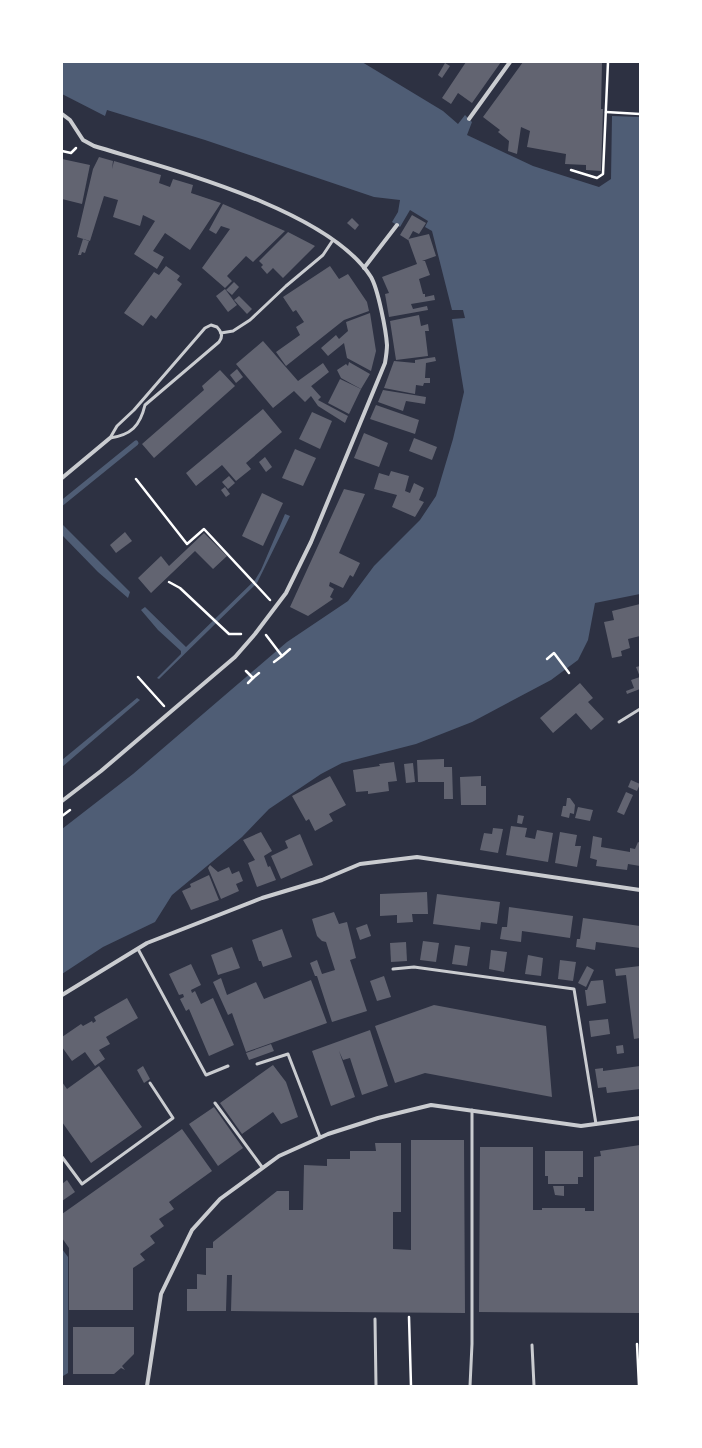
<svg xmlns="http://www.w3.org/2000/svg" width="702" height="1448" viewBox="0 0 702 1448" font-family="'Libre Baskerville',serif">
<style>
.water{fill:#4f5d75}
.lines{fill:none;stroke-linecap:round;stroke-linejoin:round}
.stream{stroke:#4f5d75;stroke-width:5}
.building{fill:#626471}
.path{stroke:#fff;stroke-width:2.5}
.service{stroke:#caccd0;stroke-width:3}
.minor{stroke:#caccd0;stroke-width:4}
</style>
<rect width="100%" height="100%" fill="#2d3142"/>
<g class="water">
<polygon points="62,62 362,62 443,111 458,124 465,115 472,122 467,135 533,166 599,187 611,179 612,116 640,117 640,594 595,603 588,640 578,660 551,680 472,722 416,744 342,763 321,774 269,809 242,837 172,895 155,922 103,947 62,974 62,829 133,774 287,642 348,601 374,566 420,520 436,496 453,439 464,392 452,319 465,318 463,310 452,310 432,231 425,227 428,221 410,210 400,227 392,222 398,212 400,200 374,197 205,140 107,110 105,116 62,94"/>
<polygon points="285,514 290,516 257,583 159,679 157,678 181,654 181,651 158,630 141,610 145,607 186,647 255,580 261,570"/>
<polygon points="62,524 130,592 128,598 98,572 62,535"/>
<polygon points="137,698 140,700 62,767 62,760"/>
<polygon points="62,1249 68,1257 68,1373 63,1376"/>
</g>
<g class="lines">
<polyline class="stream" points="62,503 136,443"/>
</g>
<g class="building">
<polygon points="466,62 501,62 472,103 458,93 451,104 442,98"/>
<polygon points="523,62 602,62 601,109 603,109 601,171 586,170 586,165 565,164 566,154 527,147 530,131 521,127 517,154 508,151 509,141 498,132 500,130 483,117"/>
<polygon points="445,63 450,66 442,78 438,75"/>
<polygon points="99,157 113,161 112,169 114,161 161,175 159,183 170,187 173,179 193,185 191,193 221,203 190,250 165,233 153,251 164,257 157,269 134,254 155,221 143,215 140,226 113,217 118,200 104,196 90,241 77,237 93,169"/>
<polygon points="62,159 90,165 82,204 62,199"/>
<polygon points="223,204 285,231 253,262 246,256 227,276 232,281 225,288 202,268 230,229 221,226 216,234 209,230"/>
<polygon points="412,215 426,223 419,234 413,231 408,240 400,235"/>
<polygon points="352,218 359,225 355,230 347,223"/>
<polygon points="288,232 315,246 283,278 273,268 267,274 261,267 263,265 259,261"/>
<polygon points="429,234 436,256 422,261 425,261 430,275 419,279 423,294 425,294 425,297 434,295 435,300 411,304 413,309 427,306 428,310 389,317 385,294 389,293 382,277 417,264 408,239"/>
<polygon points="83,239 89,241 85,253 82,252 81,255 78,255"/>
<polygon points="166,266 180,276 177,280 182,284 156,319 151,315 143,326 124,313 154,272 159,275"/>
<polygon points="330,266 339,279 348,274 367,302 369,311 344,320 286,366 276,352 300,335 296,327 304,322 296,310 293,312 283,297"/>
<polygon points="234,282 239,287 232,295 226,290"/>
<polygon points="225,289 237,305 228,312 216,296"/>
<polygon points="239,296 252,309 247,314 234,300"/>
<polygon points="370,313 376,351 371,371 347,358 344,343 328,356 321,348 336,335 339,339 348,331 346,322"/>
<polygon points="419,315 421,326 428,324 429,331 425,331 428,356 396,360 390,321"/>
<polygon points="263,341 298,381 323,363 329,372 305,391 311,386 321,397 318,400 348,416 345,423 318,406 311,396 305,402 294,391 273,408 236,364"/>
<polygon points="435,357 436,361 426,363 425,378 430,378 430,383 424,383 423,386 416,385 415,394 384,388 394,361 415,363 415,360"/>
<polygon points="349,362 370,374 361,389 341,378 337,370 346,364 348,366"/>
<polygon points="237,369 243,377 236,383 230,375"/>
<polygon points="220,370 235,386 154,458 142,444 204,390 202,386"/>
<polygon points="340,379 361,389 349,414 328,403"/>
<polygon points="383,390 426,397 425,404 406,401 403,411 378,402"/>
<polygon points="376,405 419,420 415,434 370,419"/>
<polygon points="263,409 282,432 246,463 251,469 236,481 222,465 196,486 186,473"/>
<polygon points="312,412 332,421 320,449 299,439"/>
<polygon points="364,433 388,443 379,467 354,458"/>
<polygon points="414,438 437,447 432,460 409,451"/>
<polygon points="295,449 316,458 303,486 282,478"/>
<polygon points="265,457 272,467 266,472 259,462"/>
<polygon points="391,471 409,476 405,491 410,493 414,483 424,488 419,500 424,502 415,517 392,507 397,495 374,489 379,473 389,476"/>
<polygon points="229,476 235,483 228,489 222,482"/>
<polygon points="225,487 230,494 226,497 221,490"/>
<polygon points="344,489 365,494 339,553 360,563 353,577 350,575 343,588 330,582 329,586 334,589 330,597 333,599 308,616 290,607"/>
<polygon points="262,493 283,503 263,546 242,536"/>
<polygon points="125,532 132,541 116,553 110,545"/>
<polygon points="204,533 227,556 213,569 195,551 151,593 138,578 161,556 169,566"/>
<polygon points="640,604 640,636 628,639 630,648 621,651 622,656 612,658 604,622 614,620 612,611"/>
<polygon points="640,666 640,689 627,694 626,691 634,688 631,680 640,677 636,667"/>
<polygon points="580,683 593,698 588,702 604,719 591,730 576,713 553,733 540,718"/>
<polygon points="444,759 444,767 452,767 453,799 444,799 444,782 418,782 417,760"/>
<polygon points="394,762 397,781 388,782 389,791 368,794 368,791 356,792 353,770 380,766 379,764"/>
<polygon points="413,763 415,782 406,783 404,764"/>
<polygon points="330,776 346,805 329,814 333,821 315,831 309,819 306,821 292,796"/>
<polygon points="481,776 481,786 486,786 486,805 461,805 460,777"/>
<polygon points="631,780 640,784 637,791 628,787"/>
<polygon points="626,792 633,795 624,815 617,812"/>
<polygon points="567,798 570,798 575,805 574,814 570,813 569,818 561,816 563,806 566,806"/>
<polygon points="578,807 593,810 590,821 575,818"/>
<polygon points="518,815 524,816 522,824 517,823"/>
<polygon points="511,826 527,828 525,837 535,839 537,830 553,833 548,862 506,855"/>
<polygon points="493,828 503,829 498,853 480,850 484,833 492,834"/>
<polygon points="261,832 272,851 264,856 268,867 270,866 276,880 257,887 248,863 255,860 243,840"/>
<polygon points="560,832 577,835 575,846 581,846 577,867 555,863"/>
<polygon points="300,834 313,865 281,879 271,856 288,848 285,841"/>
<polygon points="593,836 602,838 601,847 630,852 630,848 635,849 638,842 640,843 640,866 628,864 627,870 596,866 597,860 590,858"/>
<polygon points="210,865 218,872 229,867 232,874 239,871 243,881 236,884 239,891 221,899 208,868"/>
<polygon points="209,875 219,900 191,910 182,891 191,887 190,884"/>
<polygon points="427,892 428,914 412,914 413,922 397,923 397,915 380,916 380,894"/>
<polygon points="437,894 500,902 497,924 481,922 480,930 433,924"/>
<polygon points="509,907 573,916 570,938 522,931 521,942 500,939 502,927 507,927"/>
<polygon points="334,912 339,924 347,922 356,958 350,960 367,1011 332,1022 317,976 315,976 310,963 317,960 322,974 335,970 326,942 322,941 317,936 312,919"/>
<polygon points="583,918 640,926 640,948 596,942 595,950 576,947 577,939 580,939"/>
<polygon points="367,924 371,936 360,940 356,928"/>
<polygon points="282,929 292,957 263,967 261,961 259,961 252,940"/>
<polygon points="423,941 439,943 436,962 420,960"/>
<polygon points="406,942 407,961 391,962 390,943"/>
<polygon points="455,945 470,947 467,966 452,964"/>
<polygon points="232,947 240,968 218,975 211,955"/>
<polygon points="491,950 507,952 504,972 489,969"/>
<polygon points="528,955 543,958 541,976 525,974"/>
<polygon points="560,960 576,962 573,981 558,979"/>
<polygon points="191,964 201,985 191,990 192,993 195,991 201,1004 213,998 234,1045 209,1056 189,1009 186,1011 180,999 184,997 183,994 179,995 169,974"/>
<polygon points="587,966 594,970 586,987 578,983"/>
<polygon points="640,966 640,1038 634,1039 626,975 616,976 615,969"/>
<polygon points="384,976 391,997 377,1001 370,981"/>
<polygon points="221,978 227,995 256,982 264,999 311,980 327,1023 246,1052 232,1013 228,1015 213,982"/>
<polygon points="603,980 606,1003 587,1006 585,990 587,990 591,981"/>
<polygon points="127,998 138,1018 106,1037 110,1044 99,1050 105,1059 95,1066 85,1052 72,1061 62,1047 62,1037 81,1024 83,1026 92,1021 93,1023 96,1021 94,1017"/>
<polygon points="434,1005 546,1026 552,1097 425,1073 395,1083 375,1026"/>
<polygon points="608,1019 610,1034 591,1037 589,1021"/>
<polygon points="370,1030 388,1086 362,1095 350,1058 343,1060 339,1051 355,1097 331,1106 312,1051"/>
<polygon points="271,1044 274,1051 249,1060 246,1053"/>
<polygon points="623,1045 624,1053 617,1054 616,1046"/>
<polygon points="273,1065 286,1082 298,1117 281,1124 273,1112 242,1134 220,1103"/>
<polygon points="99,1066 142,1127 91,1163 62,1122 62,1082 67,1089"/>
<polygon points="143,1066 150,1079 144,1083 137,1070"/>
<polygon points="640,1066 640,1089 607,1093 606,1087 598,1088 595,1069 603,1068 603,1071"/>
<polygon points="214,1107 243,1148 218,1166 189,1124"/>
<polygon points="182,1129 212,1171 169,1202 174,1209 159,1219 164,1226 150,1236 155,1243 140,1254 145,1260 133,1268 133,1310 69,1310 69,1248 62,1238 62,1214"/>
<polygon points="411,1140 464,1140 465,1313 231,1311 232,1275 227,1275 226,1311 187,1311 187,1289 197,1289 197,1274 206,1275 206,1248 213,1248 213,1242 277,1191 289,1191 289,1210 303,1210 304,1165 327,1166 327,1159 350,1159 350,1151 376,1151 375,1143 401,1143 401,1212 393,1212 393,1249 411,1250"/>
<polygon points="640,1145 640,1313 479,1312 480,1147 533,1147 533,1210 542,1210 542,1208 585,1208 585,1211 594,1211 594,1157 601,1156 600,1151"/>
<polygon points="545,1151 583,1151 583,1177 578,1177 578,1184 548,1184 548,1176 545,1176"/>
<polygon points="67,1180 75,1192 62,1201 62,1184"/>
<polygon points="553,1186 564,1186 564,1196 555,1195"/>
<polygon points="73,1327 134,1327 134,1354 122,1366 125,1370 121,1368 114,1374 73,1374"/>
</g>
<g class="lines">
<g class="path">
<polyline points="606,112 640,114"/>
<polyline points="62,151 71,153 76,148"/>
<polyline points="571,170 597,178 603,174 608,62"/>
<polyline points="136,479 187,544 204,529 270,600"/>
<polyline points="169,582 180,588 229,634 241,634"/>
<polyline points="266,635 282,656 290,649"/>
<polyline points="547,659 554,653 569,673"/>
<polyline points="274,662 282,656"/>
<polyline points="246,671 253,678 259,673"/>
<polyline points="138,677 164,706"/>
<polyline points="248,683 253,678"/>
<polyline points="62,816 70,810"/>
<polyline points="409,1317 411,1386"/>
<polyline points="637,1344 639,1386"/>
</g>
<g class="service">
<path d="M211,325l6,2c5,5 6,10 2,15l-74,63c-5,21 -14,30 -35,33l7,-12 17,-16 71,-82z"/>
<polyline points="221,333 233,331 250,320 286,286 323,255 333,240"/>
<polyline points="619,722 640,709"/>
<polyline points="138,949 206,1075 228,1066"/>
<polyline points="393,969 414,967 574,989 596,1124"/>
<polyline points="257,1064 288,1054 320,1137"/>
<polyline points="215,1103 262,1167"/>
<polyline points="62,1157 82,1184 173,1118 150,1083"/>
<polyline points="375,1319 376,1386"/>
<polyline points="532,1345 534,1386"/>
<polyline points="470,1386 472,1344 472,1110"/>
</g>
<g class="minor">
<path d="M62,114l8,6 13,20 11,6c75,23 234,63 277,131 7,12 15,53 16,68 0,5 -1,12 -2,18l-74,179 -25,51 -31,41 -20,23 -134,114 -39,30"/>
<polyline points="469,119 510,62"/>
<polyline points="364,268 397,225"/>
<polyline points="62,478 110,438"/>
<polyline points="62,995 147,943 262,898 322,880 360,864 417,857 640,890"/>
<polyline points="147,1386 161,1294 192,1230 220,1199 279,1156 328,1134 378,1118 431,1105 581,1126 640,1118"/>
</g>
</g>
<rect width="702" height="1448" fill="none" stroke="#ffffff" stroke-width="126"/>
</svg>
